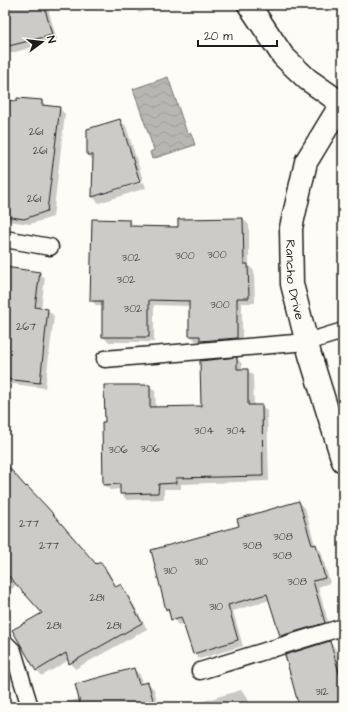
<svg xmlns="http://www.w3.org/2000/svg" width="348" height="712" viewBox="0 0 348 712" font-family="'Architects Daughter',sans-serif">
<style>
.water{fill:url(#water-waves);stroke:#797876}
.shadow{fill:#0003}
.building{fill:#cccbc8;stroke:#1c1c1c}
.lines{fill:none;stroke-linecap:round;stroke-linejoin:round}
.service-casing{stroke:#1c1c1c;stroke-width:19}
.minor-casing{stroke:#1c1c1c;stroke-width:25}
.service{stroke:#fdfcf7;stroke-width:16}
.minor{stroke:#fdfcf7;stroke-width:22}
.labels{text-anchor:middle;stroke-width:3;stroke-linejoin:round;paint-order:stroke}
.number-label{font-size:11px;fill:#484847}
.street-label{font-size:13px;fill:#1c1c1c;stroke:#fdfcf7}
</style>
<defs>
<pattern id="water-waves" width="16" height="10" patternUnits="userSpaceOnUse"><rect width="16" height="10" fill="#b7b6b2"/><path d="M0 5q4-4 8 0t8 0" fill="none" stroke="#9d9c98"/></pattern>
</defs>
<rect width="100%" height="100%" fill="#fdfcf7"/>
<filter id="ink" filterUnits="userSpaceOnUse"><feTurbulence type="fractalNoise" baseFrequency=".025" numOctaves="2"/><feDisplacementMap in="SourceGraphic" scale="8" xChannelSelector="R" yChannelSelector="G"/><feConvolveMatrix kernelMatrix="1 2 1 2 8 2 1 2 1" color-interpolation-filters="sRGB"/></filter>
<g filter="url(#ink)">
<polygon class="water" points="168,77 187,133 191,133 195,145 152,159 150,152 154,150 133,89"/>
<g class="shadow">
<polygon points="5,5 47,5 57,40 5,55"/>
<polygon points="133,5 166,5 139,13"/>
<polygon points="42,101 47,107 59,108 65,114 53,217 30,224 7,221 5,219 5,108"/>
<polygon points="120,120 126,126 143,180 98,194 98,196 144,182 146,188 99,203 93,197 94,161 88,155"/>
<polygon points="243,219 249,225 249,266 254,271 255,303 242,303 242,344 207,347 201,341 196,341 190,335 190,306 154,305 154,342 109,342 103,337 103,306 97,306 91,300 130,221 136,227 179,228 179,220"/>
<polygon points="5,268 39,273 45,278 41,309 48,310 54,316 45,388 5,383"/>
<polygon points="237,358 242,364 242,370 247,370 253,375 254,406 262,406 267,411 269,481 181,484 181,489 164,489 164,499 127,500 121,494 121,489 110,490 104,484 106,423 150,386 155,391 156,408 202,407"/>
<polygon points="5,463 96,566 101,563 106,568 117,587 121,585 126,591 147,629 75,669 69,660 42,676 37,670 43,613 17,584 5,595"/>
<polygon points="299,502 305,508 315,545 321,551 330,583 318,587 330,628 286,642 281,636 270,600 233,611 243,646 199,659 194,653 184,623 178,625 167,609 152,551 240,527"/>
<polygon points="329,642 335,648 343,675 343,707 301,707"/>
<polygon points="134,669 140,675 142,684 148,683 154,689 159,707 48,707 79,699"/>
<polygon points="241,690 247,696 250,707 198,707 197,703"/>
</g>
<g class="building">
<polygon points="5,5 44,5 52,35 5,47"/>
<polygon points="17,98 42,100 42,105 60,107 47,211 24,219 5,216 5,100 17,101"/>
<polygon points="120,119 140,182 92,197 93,155 87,155 87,129"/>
<polygon points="243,218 244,264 248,264 249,298 237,298 237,338 200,341 200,336 189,336 189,301 149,300 149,337 102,337 102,301 90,301 92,219 130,220 130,226 178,227 178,219"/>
<polygon points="5,267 40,272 35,307 48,309 40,383 5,379"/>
<polygon points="237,357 237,369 248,369 248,405 262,405 263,476 176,478 176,483 159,484 158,493 120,494 120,484 103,485 102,422 105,422 104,385 150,385 150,407 201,406 200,361"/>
<polygon points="5,463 26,487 27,486 47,507 96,564 101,562 116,587 121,584 142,623 69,664 66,653 36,671 12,630 42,613 5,572"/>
<polygon points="299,501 312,545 316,544 325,578 313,581 325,623 280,636 267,594 228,605 238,640 193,654 181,617 171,620 168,608 166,610 151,550 239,526 237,519"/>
<polygon points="330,641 343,687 343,707 299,707 285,655"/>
<polygon points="134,668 139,684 148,682 155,707 81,707 75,684"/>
</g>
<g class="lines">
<defs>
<g id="service">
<polyline points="5,239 50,247"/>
<polyline points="105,359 307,342 343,331"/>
<polyline points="5,643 13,651 30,707"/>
<polyline points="200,671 343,627"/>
</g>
<g id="minor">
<polyline points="249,5 283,56 307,79 341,103"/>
<path id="s1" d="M343,101l-37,61 -15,66 1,56 18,71 33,106"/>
</g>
</defs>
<use href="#service" class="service-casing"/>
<use href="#minor" class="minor-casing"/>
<use href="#service" class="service"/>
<use href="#minor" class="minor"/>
</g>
</g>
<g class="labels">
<g class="number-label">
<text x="36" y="135">261</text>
<text x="40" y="154">261</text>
<text x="34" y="202">261</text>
<text x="217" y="258">300</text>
<text x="185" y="259">300</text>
<text x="131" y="261">302</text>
<text x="126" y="283">302</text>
<text x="220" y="308">300</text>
<text x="133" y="312">302</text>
<text x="26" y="330">267</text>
<text x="204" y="434">304</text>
<text x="236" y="434">304</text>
<text x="150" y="452">306</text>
<text x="118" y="453">306</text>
<text x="29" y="527">277</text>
<text x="283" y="540">308</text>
<text x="49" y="549">277</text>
<text x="252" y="549">308</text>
<text x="282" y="559">308</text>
<text x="201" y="565">310</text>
<text x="170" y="574">310</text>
<text x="297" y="585">308</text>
<text x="97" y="601">281</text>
<text x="216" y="610">310</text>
<text x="54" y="629">281</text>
<text x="114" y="629">281</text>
<text x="322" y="695">312</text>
</g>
<g class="street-label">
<text dy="5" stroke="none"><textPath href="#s1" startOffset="191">Rancho Drive</textPath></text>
</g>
</g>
<rect width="348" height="712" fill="none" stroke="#fdfcf7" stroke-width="20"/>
<rect x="10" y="10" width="328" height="692" fill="none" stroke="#1c1c1c" stroke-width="1.5" filter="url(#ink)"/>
<g transform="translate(42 42) rotate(75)" stroke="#fdfcf7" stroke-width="3" paint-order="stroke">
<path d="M0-3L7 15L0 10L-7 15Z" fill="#1c1c1c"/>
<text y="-6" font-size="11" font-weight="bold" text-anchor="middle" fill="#1c1c1c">N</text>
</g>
<path d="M198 40v6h79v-6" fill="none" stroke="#1c1c1c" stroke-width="2"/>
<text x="204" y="40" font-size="12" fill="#1c1c1c" stroke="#fdfcf7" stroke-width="3" paint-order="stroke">20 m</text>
</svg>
